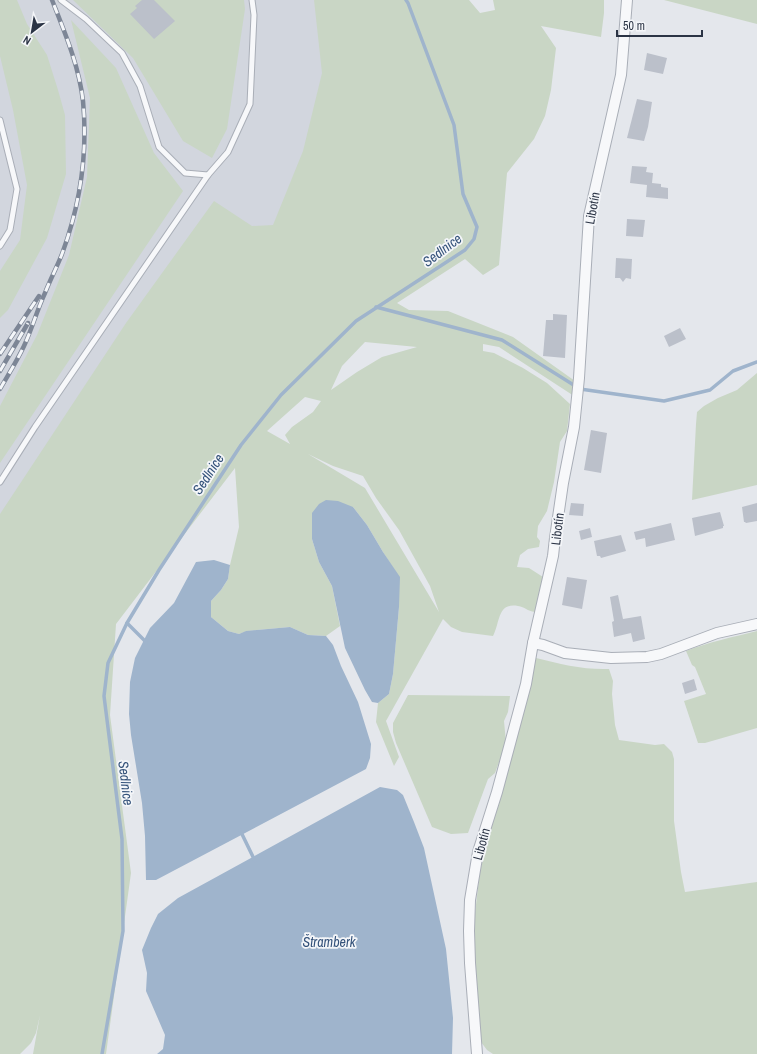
<svg xmlns="http://www.w3.org/2000/svg" width="757" height="1054" viewBox="0 0 757 1054" font-family="'Archivo Narrow',sans-serif">
<style>
.built{fill:#d2d6de}
.green{fill:#c9d6c5;fill-rule:evenodd}
.water{fill:#9fb4cc}
.lines{fill:none;stroke-linecap:round;stroke-linejoin:round}
.stream{stroke:#9fb4cc;stroke-width:3.5}
.building{fill:#bbc0ca}
.lane-casing{stroke:#a9aeb7;stroke-width:7}
.street-casing{stroke:#a9aeb7;stroke-width:12}
.lane{stroke:#f7f8fa;stroke-width:5}
.street{stroke:#f7f8fa;stroke-width:10}
.rail-casing{stroke:#7d8696;stroke-width:4.5}
.rail{stroke:#f4f6f9;stroke-width:3;stroke-dasharray:9;stroke-linecap:butt}
.labels{text-anchor:middle;stroke-width:3.5;stroke-linejoin:round;paint-order:stroke}
.street-label{font-size:13px;fill:#2b3445;stroke:#f4f6f9}
.water-label{font-size:14px;font-style:italic;fill:#34527a;stroke:#f4f6f9}
</style>
<rect width="100%" height="100%" fill="#e4e7ec"/>
<polygon class="built" points="0,0 366,0 359,189 0,654"/>
<g class="green">
<polygon points="0,0 17,0 27,24 47,55 58,90 65,115 66,174 47,238 8,310 0,318 0,271 20,240 27,185 13,110 0,56"/>
<polygon points="73,0 244,0 245,9 227,129 212,158 183,141 133,58"/>
<path d="M314,0h155l11,13 15,-3 -2,-10h111v13l-3,24 -60,-11 15,22 -5,42 -6,26 -11,23 -27,34 -8,92 -16,10 -18,-16 -68,44 12,7 39,1 65,26 62,44 -1,15 -75,-49 -16,-3v7l11,2 29,15 24,15 23,21 -3,27 -7,11 -6,40 -7,29 -9,15 -1,11 3,4 -1,6 -11,2 -8,6 -3,12 12,1 14,9 -8,35c-8,-1 -10,-5 -17,-6 -21,-4 -18,18 -25,30l-31,-4 -11,-5 -8,-8 -57,102 13,36 -5,9 -18,-44 2,-19 11,-9 4,-20 6,-67v-30l-16,-25 -16,-27 -14,-18 -41,6v26l7,23 13,24 8,40 -14,10 -18,-1 -18,-8 -43,4 -8,3 -11,-3 -17,-14v-16l10,-11 7,-11 2,-14 9,-38 -4,-59 -119,156 -6,91 21,158 -25,181h-73l7,-39 -4,18 -5,10 -11,11h-20v-540l126,-191 88,-122 38,25 21,-1 30,-74 19,-78zM365,342l52,5 -35,10 -25,15 -26,18 11,-24zM305,397l16,4 -8,11 -21,15 -7,8 5,9 -23,-13zM308,454l25,12 30,10 13,22 23,32 31,56 9,26 -74,-124z"/>
<polygon points="664,0 757,0 757,24"/>
<polygon points="71,20 116,68 154,153 183,191 0,463 0,406 37,335 69,255 87,177 90,98"/>
<polygon points="757,373 757,485 692,500 696,424 697,412 704,406 718,398 737,390"/>
<path d="M757,631v97l-52,15h-7l-14,-42 22,-7 -11,-27 -3,-2 -6,-14c23,-9 47,-14 71,-20z"/>
<path d="M536,658c24,6 48,12 73,11l4,12 -1,13 3,31 4,15 36,5 9,-1 8,8 2,7v62l7,51 4,20 72,-10v172h-264l-6,-4 -6,-8 -7,-89 1,-40 5,-42z"/>
<polygon points="408,695 510,696 508,712 504,721 506,743 495,773 488,779 468,833 451,834 432,827 396,743 393,732 393,723"/>
</g>
<g class="water">
<polygon points="326,500 338,501 353,507 367,525 383,552 400,577 399,607 393,674 389,694 378,703 372,702 365,690 345,648 332,586 319,562 312,539 312,513 319,504"/>
<polygon points="214,560 230,565 228,579 221,590 211,601 211,617 228,631 239,634 246,631 290,627 308,635 326,636 333,645 341,666 358,702 371,744 370,758 366,769 156,880 146,880 145,836 142,803 131,735 129,714 130,682 135,658 150,628 174,603 196,562"/>
<polygon points="380,787 397,790 403,795 414,822 424,848 446,949 453,1018 452,1054 157,1054 163,1049 165,1035 146,991 147,973 142,950 151,928 158,914 178,898"/>
</g>
<g class="lines">
<g class="stream">
<polyline points="376,307 502,340 580,389 664,401 710,390 733,371 757,362"/>
<polyline points="127,623 144,640 146,643"/>
<polyline points="240,830 255,861"/>
<polyline points="102,1054 123,931 122,839 104,696 108,663 127,623 159,570 241,445 281,395 356,321 465,250 474,239 477,227 463,194 454,125 408,3 406,0"/>
</g>
</g>
<g class="building">
<polygon points="142,0 154,0 175,21 154,39 130,14 137,8 135,6"/>
<polygon points="647,53 667,58 663,74 644,70"/>
<polygon points="637,99 652,102 648,127 644,141 627,138"/>
<polygon points="632,166 647,167 646,172 653,173 652,183 661,184 661,187 668,188 668,199 646,197 647,185 630,183"/>
<polygon points="627,219 645,220 643,237 626,236"/>
<polygon points="616,258 632,259 631,279 626,278 623,282 620,278 615,278"/>
<polygon points="553,314 567,315 565,358 543,356 546,320 553,320"/>
<polygon points="680,328 686,339 669,347 664,336"/>
<polygon points="591,430 607,433 601,473 584,470"/>
<polygon points="571,503 584,504 583,516 569,515"/>
<polygon points="757,503 757,521 746,523 745,522 744,522 742,507"/>
<polygon points="720,512 724,526 723,526 723,528 695,536 692,518"/>
<polygon points="671,523 675,540 646,547 645,538 636,540 634,532"/>
<polygon points="590,528 592,537 581,540 579,531"/>
<polygon points="621,535 626,551 601,558 600,556 597,556 594,541"/>
<polygon points="567,577 587,580 582,609 562,605"/>
<polygon points="618,595 623,619 641,616 645,639 633,642 631,633 614,637 612,622 614,621 610,597"/>
<polygon points="694,679 697,690 685,694 682,683"/>
</g>
<g class="lines">
<defs>
<g id="lane">
<polyline points="61,0 86,19 122,53 140,86 159,147 185,173 208,175 228,152 250,104 254,15 252,0"/>
<polyline points="0,120 17,189 10,230 0,246"/>
<polyline points="0,482 35,427 208,175"/>
</g>
<g id="street">
<polyline points="533,643 543,645 565,653 611,658 647,657 661,654 717,633 757,624"/>
<polyline points="477,1054 470,963 469,931 470,900 478,852 497,792 526,684 533,643 553,556 555,538 563,483 574,427 579,378 589,216 621,75 627,0"/>
</g>
</defs>
<use href="#lane" class="lane-casing"/>
<use href="#street" class="street-casing"/>
<use href="#lane" class="lane"/>
<use href="#street" class="street"/>
<defs>
<g id="rail">
<polyline points="0,354 39,296"/>
<polyline points="0,371 28,323"/>
<path d="M0,389c8,-14 17,-28 24,-43 8,-17 13,-36 21,-53 5,-13 12,-26 17,-39 18,-49 26,-101 21,-153 -4,-35 -18,-68 -31,-101"/>
</g>
</defs>
<use href="#rail" class="rail-casing"/>
<use href="#rail" class="rail"/>
</g>
<g class="labels">
<g class="street-label">
<text transform="translate(592 208) rotate(-80)" y="5">Libotín</text>
<text transform="translate(557 529) rotate(-83)" y="5">Libotín</text>
<text transform="translate(481 844) rotate(-75)" y="5">Libotín</text>
</g>
<g class="water-label">
<text transform="translate(442 250) rotate(-37)" y="5">Sedlnice</text>
<text transform="translate(208 474) rotate(-57)" y="5">Sedlnice</text>
<text transform="translate(126 783) rotate(83)" y="5">Sedlnice</text>
<text x="329" y="947">Štramberk</text>
</g>
</g>
<g transform="translate(32 32) rotate(211)" stroke="#f4f6f9" stroke-width="3" paint-order="stroke">
<path d="M0-3L7 15L0 10L-7 15Z" fill="#2b3445"/>
<text y="-6" font-size="11" font-weight="bold" text-anchor="middle" fill="#2b3445">N</text>
</g>
<path d="M617 30v6h85v-6" fill="none" stroke="#2b3445" stroke-width="2"/>
<text x="623" y="30" font-size="12" fill="#2b3445" stroke="#f4f6f9" stroke-width="3" paint-order="stroke">50 m</text>
</svg>
